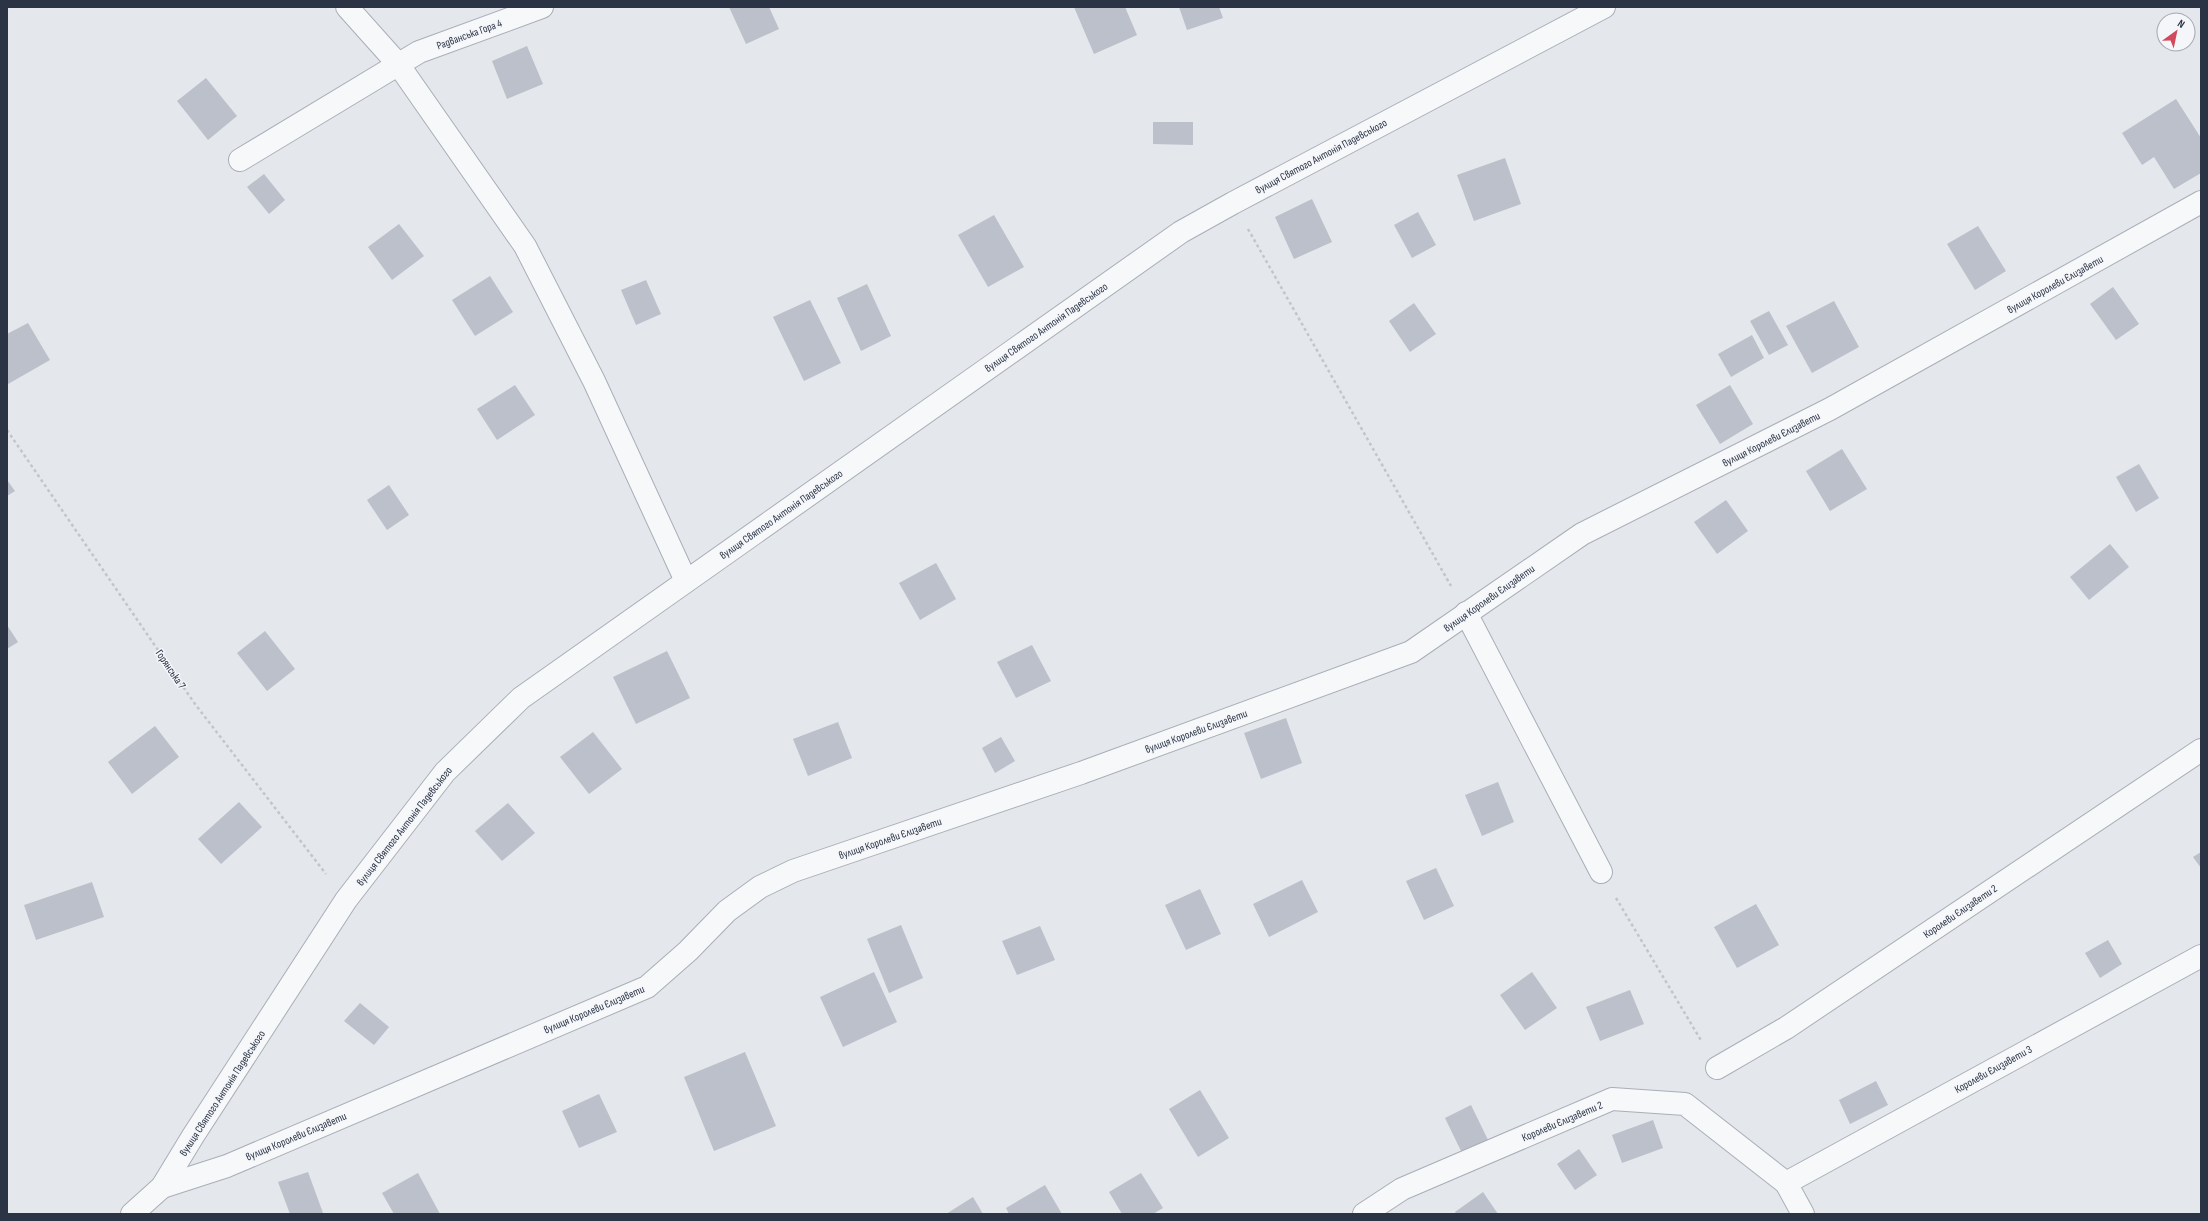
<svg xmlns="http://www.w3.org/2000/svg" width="2208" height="1221" viewBox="0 0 2208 1221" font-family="'Sofia Sans Condensed',sans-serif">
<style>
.building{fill:#bbc0ca}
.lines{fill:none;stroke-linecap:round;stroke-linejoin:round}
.minor-casing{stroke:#a9aeb7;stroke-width:24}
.path{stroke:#c2c5cb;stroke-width:2.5;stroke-dasharray:3 3;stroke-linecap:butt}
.minor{stroke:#f7f8fa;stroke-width:22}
.labels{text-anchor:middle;stroke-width:3;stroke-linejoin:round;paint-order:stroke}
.street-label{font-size:11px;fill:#2b3445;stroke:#f4f6f9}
</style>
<rect width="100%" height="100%" fill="#e4e7ec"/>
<g class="building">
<polygon points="729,7 769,7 779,29 746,44"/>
<polygon points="1074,7 1125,7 1137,35 1094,54"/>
<polygon points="1179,7 1219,7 1223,18 1187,30"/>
<polygon points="527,46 543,84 507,99 492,61"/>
<polygon points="206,78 237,116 208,140 177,101"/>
<polygon points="2176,99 2201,138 2201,173 2174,189 2154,157 2142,165 2122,133"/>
<polygon points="1153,122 1193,122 1193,145 1153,144"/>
<polygon points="1505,158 1521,204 1474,221 1457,175"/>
<polygon points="264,174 285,200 269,214 247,187"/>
<polygon points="1312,199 1332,242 1294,259 1275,217"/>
<polygon points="1418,212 1436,245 1412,258 1394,225"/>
<polygon points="994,215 1024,267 988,287 958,235"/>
<polygon points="399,224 424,256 392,280 368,247"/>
<polygon points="1978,226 2006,271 1975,290 1947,244"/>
<polygon points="490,276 513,312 475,336 452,300"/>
<polygon points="646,280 661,314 636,325 621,290"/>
<polygon points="867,284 891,336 861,351 837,298"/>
<polygon points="2113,287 2139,324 2116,340 2090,304"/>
<polygon points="810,300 841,363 804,381 773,317"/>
<polygon points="1834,301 1859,347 1812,373 1786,326"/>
<polygon points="1414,303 1436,334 1410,352 1389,321"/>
<polygon points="1769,311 1788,345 1769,355 1750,321"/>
<polygon points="28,323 50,360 8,384 7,334"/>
<polygon points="1752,335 1764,358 1731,377 1718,354"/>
<polygon points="515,385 535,415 497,440 477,409"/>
<polygon points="1730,385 1753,424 1720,444 1696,405"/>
<polygon points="1842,449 1867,489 1830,511 1806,471"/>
<polygon points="2139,464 2159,498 2136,512 2116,477"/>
<polygon points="7,480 15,491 7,496"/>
<polygon points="389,485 409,515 387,530 367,500"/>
<polygon points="1726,500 1748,531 1717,554 1694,522"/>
<polygon points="2110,544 2129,567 2089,600 2070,577"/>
<polygon points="936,563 956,599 920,620 899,583"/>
<polygon points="7,625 18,642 7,649"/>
<polygon points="265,631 295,669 267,691 237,653"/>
<polygon points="1032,645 1051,681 1016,698 997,662"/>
<polygon points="667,651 690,698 636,724 613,677"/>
<polygon points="1286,718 1302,763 1261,779 1244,733"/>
<polygon points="838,722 852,758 808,776 793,739"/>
<polygon points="155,726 179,757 132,794 108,762"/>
<polygon points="593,732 622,769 589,794 560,757"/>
<polygon points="1001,737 1015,761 995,773 982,748"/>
<polygon points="1498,782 1514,822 1482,836 1465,795"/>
<polygon points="239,802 262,827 221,864 198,839"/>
<polygon points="508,803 535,833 502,861 475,831"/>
<polygon points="2201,852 2201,868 2193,857"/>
<polygon points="1436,868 1454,906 1424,920 1406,881"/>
<polygon points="1302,880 1318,912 1269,937 1253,904"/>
<polygon points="92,882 104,917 36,940 24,905"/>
<polygon points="1200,889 1221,934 1186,950 1165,905"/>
<polygon points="1756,904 1779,945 1737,968 1714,927"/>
<polygon points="901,925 923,978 889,993 867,939"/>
<polygon points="1040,926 1055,960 1017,975 1002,941"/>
<polygon points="2108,940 2122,964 2100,978 2085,953"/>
<polygon points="874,972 897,1022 843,1047 820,997"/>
<polygon points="1532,972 1557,1008 1525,1030 1500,995"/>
<polygon points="1630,990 1644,1024 1600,1041 1586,1007"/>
<polygon points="360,1003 389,1027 374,1045 344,1021"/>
<polygon points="745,1052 776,1126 714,1151 684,1077"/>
<polygon points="1876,1081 1888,1105 1850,1124 1839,1100"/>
<polygon points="1200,1090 1229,1138 1198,1157 1169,1109"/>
<polygon points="599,1094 617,1132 579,1148 562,1111"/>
<polygon points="1471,1105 1489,1142 1463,1155 1445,1118"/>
<polygon points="1653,1120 1663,1148 1622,1163 1612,1135"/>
<polygon points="1579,1149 1597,1175 1575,1190 1557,1164"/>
<polygon points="308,1172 323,1213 290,1214 278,1182"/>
<polygon points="418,1173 440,1214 394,1214 382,1193"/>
<polygon points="1141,1173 1163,1208 1153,1214 1122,1214 1109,1192"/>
<polygon points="1045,1185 1062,1214 1009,1214 1006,1208"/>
<polygon points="1483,1192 1498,1214 1456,1214 1455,1212"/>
<polygon points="973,1197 983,1214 946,1214"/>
</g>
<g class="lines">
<defs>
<g id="minor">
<polyline points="347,7 398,64 525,246 594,381 686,581"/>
<polyline points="240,160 419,52 542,7"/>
<polyline points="1466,613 1601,872"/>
<polyline points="1717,1068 1786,1028 2201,750"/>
<polyline points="1786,1183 2201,956"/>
<polyline points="162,1187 227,1166 647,987 688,951 727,911 760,887 793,871 1081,773 1411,652 1582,534 1830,409 2201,202"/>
<polyline points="132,1214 162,1187 193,1136 346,900 445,772 521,698 1181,232 1233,203 1604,7"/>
<polyline points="1364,1214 1402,1189 1612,1099 1685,1104 1786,1183 1803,1214"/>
</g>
</defs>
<use href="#minor" class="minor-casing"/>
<g class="path">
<polyline points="1248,229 1451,586"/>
<polyline points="7,430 195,704 326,874"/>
<polyline points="1616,898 1702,1042"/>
</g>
<use href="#minor" class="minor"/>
</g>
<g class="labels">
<g class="street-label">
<text transform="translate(469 34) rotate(-20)" y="4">Радванська Гора 4</text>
<text transform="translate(1321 156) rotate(-28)" y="4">вулиця Святого Антонія Падевського</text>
<text transform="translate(2055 284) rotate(-29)" y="4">вулиця Королеви Єлизавети</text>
<text transform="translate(1046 327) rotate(-35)" y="4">вулиця Святого Антонія Падевського</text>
<text transform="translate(1771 439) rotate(-27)" y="4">вулиця Королеви Єлизавети</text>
<text transform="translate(781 514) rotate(-35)" y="4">вулиця Святого Антонія Падевського</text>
<text transform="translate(1489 598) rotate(-35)" y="4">вулиця Королеви Єлизавети</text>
<text transform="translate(171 669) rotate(56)" y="4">Горянська 7</text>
<text transform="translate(1196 731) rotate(-20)" y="4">вулиця Королеви Єлизавети</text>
<text transform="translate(404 826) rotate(-52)" y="4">вулиця Святого Антонія Падевського</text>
<text transform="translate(890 838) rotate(-19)" y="4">вулиця Королеви Єлизавети</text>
<text transform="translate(1960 911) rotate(-34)" y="4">Королеви Єлизавети 2</text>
<text transform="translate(594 1009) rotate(-23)" y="4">вулиця Королеви Єлизавети</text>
<text transform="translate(1993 1069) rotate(-29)" y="4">Королеви Єлизавети 3</text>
<text transform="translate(222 1093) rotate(-57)" y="4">вулиця Святого Антонія Падевського</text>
<text transform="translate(1562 1121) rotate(-23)" y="4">Королеви Єлизавети 2</text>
<text transform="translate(296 1136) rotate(-23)" y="4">вулиця Королеви Єлизавети</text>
</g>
</g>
<rect width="2208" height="1221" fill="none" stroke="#2b3445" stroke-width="16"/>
<g transform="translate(2176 32) rotate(33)"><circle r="19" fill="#f4f6f9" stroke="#a4a8b1"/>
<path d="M0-3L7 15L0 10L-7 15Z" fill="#d1495b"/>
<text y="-6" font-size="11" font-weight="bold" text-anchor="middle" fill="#2b3445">N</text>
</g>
</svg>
